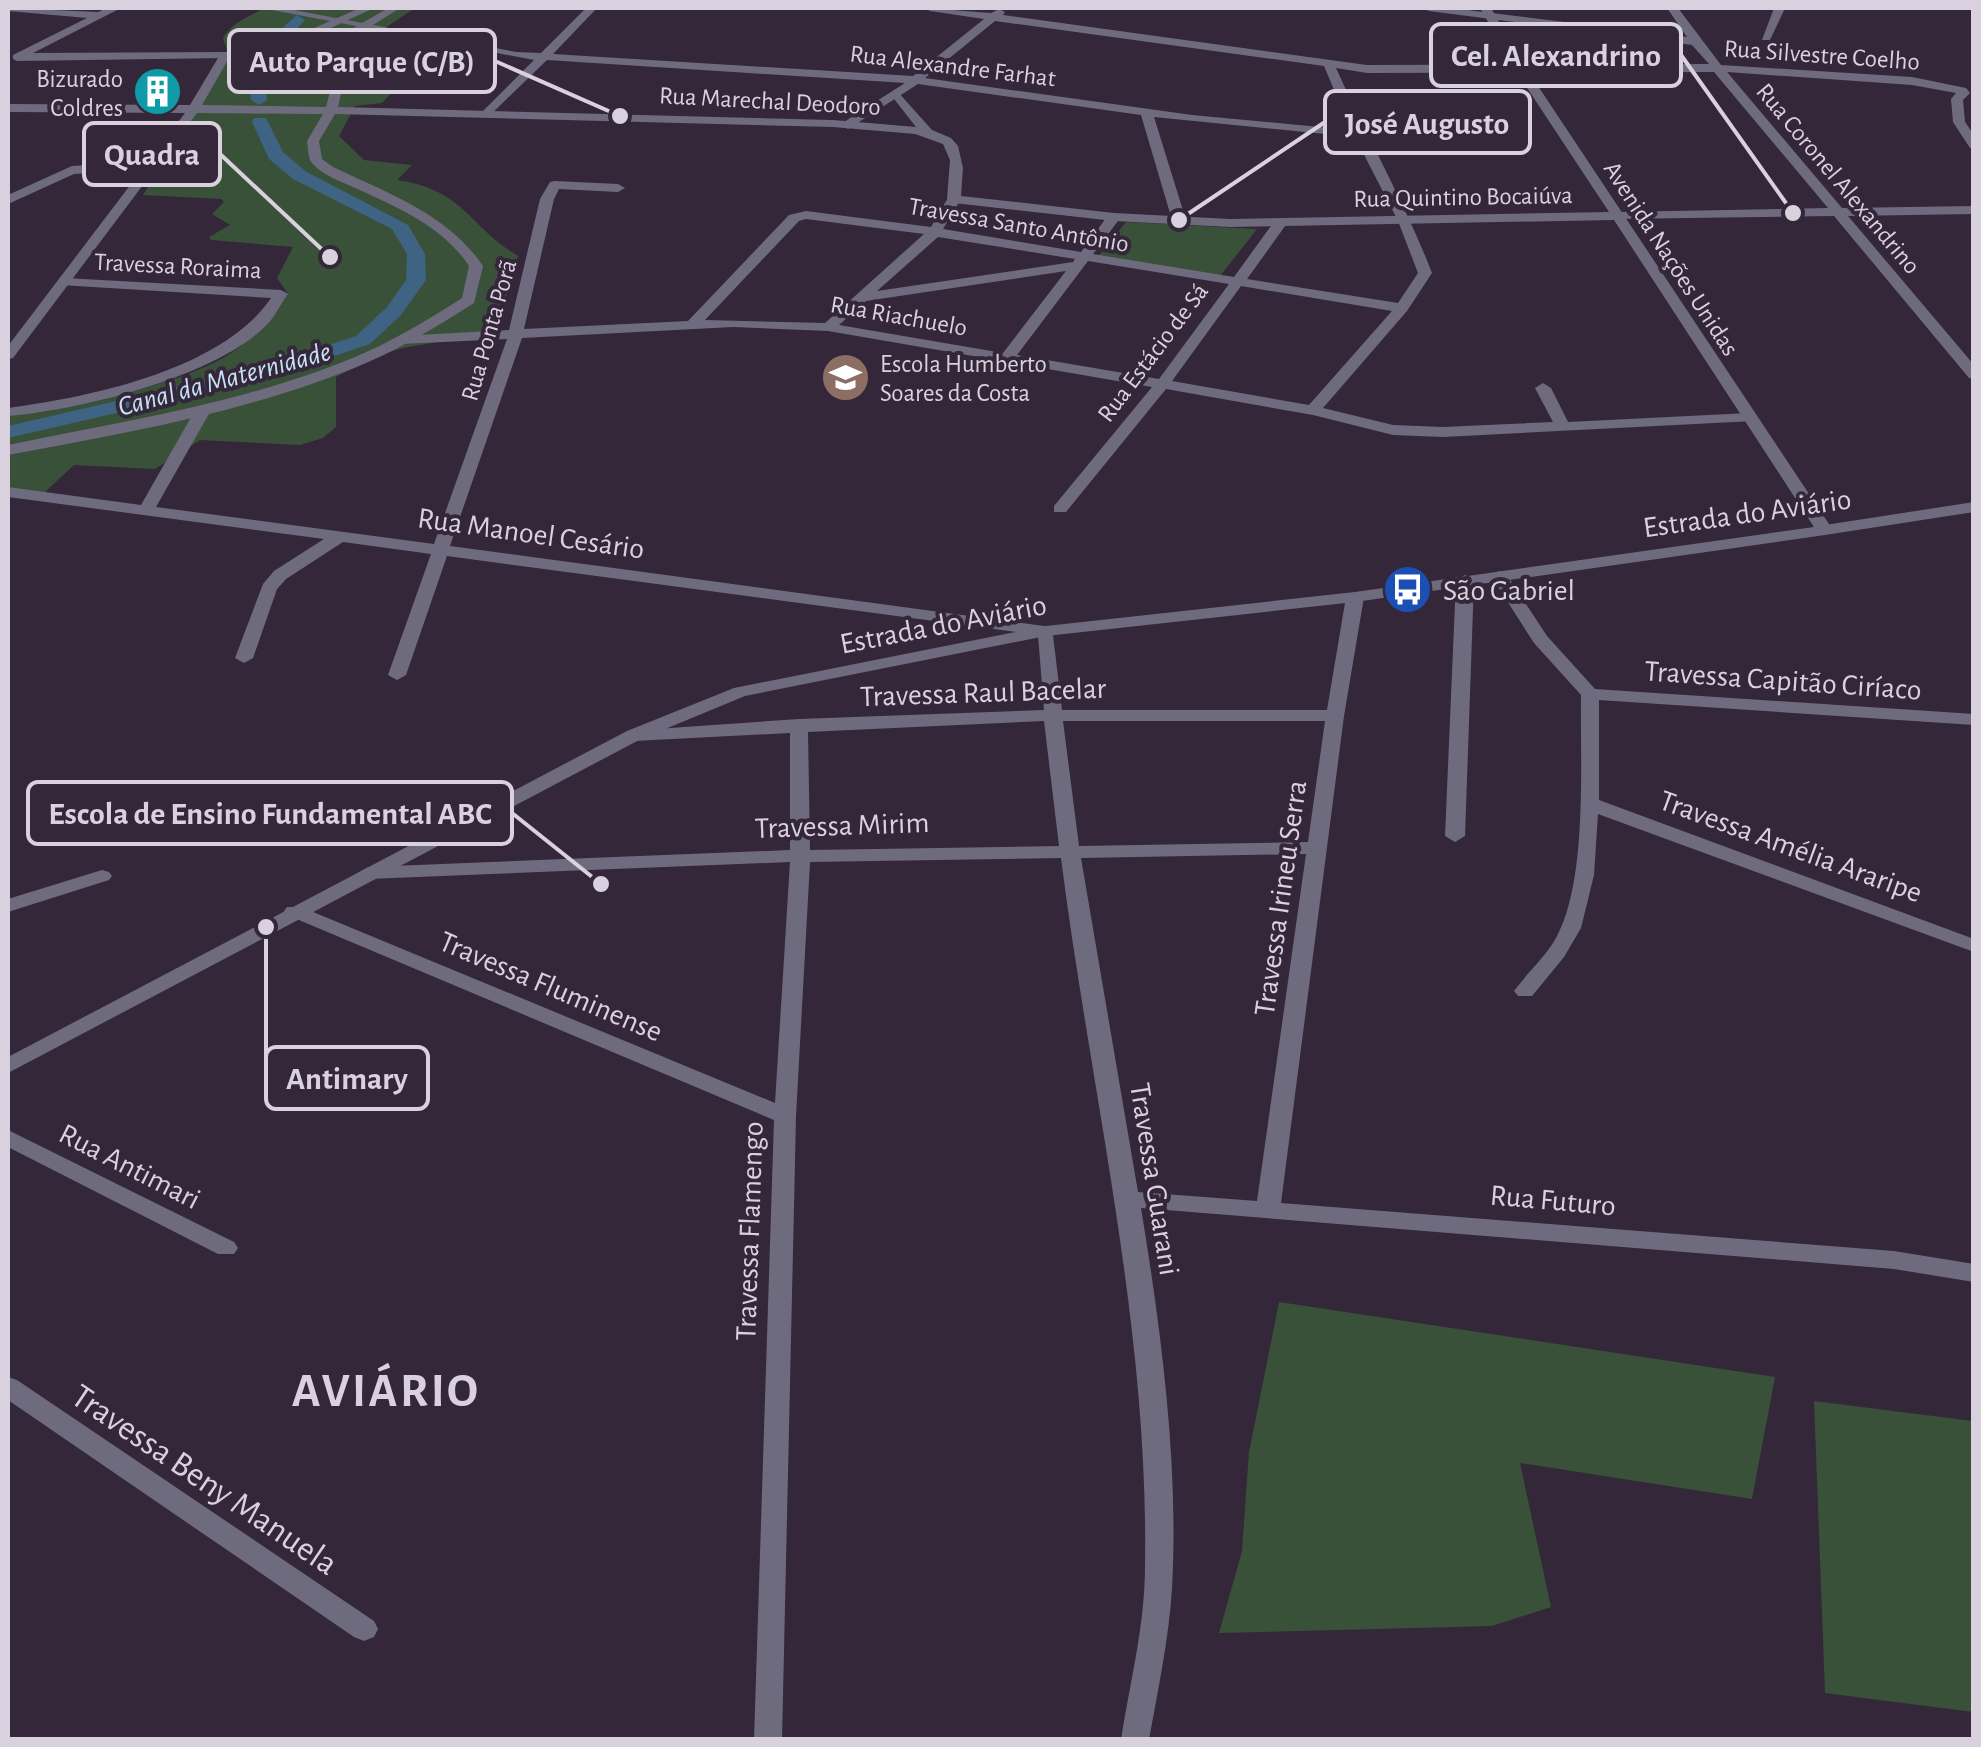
<svg xmlns="http://www.w3.org/2000/svg" width="1981" height="1747" viewBox="0 0 1981 1747" font-family="'Alegreya Sans',sans-serif">
<style>
.green{fill:#395138}
.lines{fill:none;stroke-linecap:round;stroke-linejoin:round}
.canal{fill:#3e6383;fill-rule:evenodd}
.minor{fill:#6f6b7f;fill-rule:evenodd}
.tertiary{fill:#6f6b7f;fill-rule:evenodd}
.labels{text-anchor:middle;stroke-width:8;stroke-linejoin:round;paint-order:stroke}
.far-street-label{font-size:25px;fill:#dad1de;stroke:#34273a}
.far-poi-label{font-size:25px;fill:#dad1de;stroke:#34273a;text-anchor:end}
.far-water-label{font-size:28px;font-style:italic;fill:#c9e1f7;stroke:#34273a}
.street-label{font-size:30px;fill:#dad1de;stroke:#34273a}
.poi-label{font-size:30px;fill:#dad1de;stroke:#34273a;text-anchor:start}
.near-street-label{font-size:35px;fill:#dad1de;stroke:#34273a}
.near-district-label{font-size:48px;font-weight:bold;letter-spacing:2.5px;fill:#dad1de;stroke:#34273a}
.leader{fill:none;stroke:#dad1de;stroke-width:4}
.callout-dot{fill:#dad1de;stroke:#34273a;stroke-width:4}
.callout{fill:#34273a;stroke:#dad1de;stroke-width:4}
.callout-label{font-size:32px;text-anchor:middle;font-weight:bold;fill:#dad1de}
</style>
<rect width="100%" height="100%" fill="#34273a"/>
<g class="green">
<path d="M265,8h150l-51,34 -9,26 52,9 -25,26 -27,3 -16,30 25,24 48,5 -15,15c68,10 70,45 121,76l-21,72c-9,6 -77,17 -94,20 -22,5 -47,19 -67,29v50l-13,11 -23,7 -100,-5 -45,29 -81,-4 -30,28 -36,-4v-75c54,-3 168,-29 215,-56 27,-16 46,-39 65,-64l-11,-16 16,-31 -82,-7 -2,-3 21,-12 -18,-11 12,-12 -3,-3 -78,-4 86,-138 -6,-19c10,-16 25,-21 42,-30z"/>
<polygon points="1126,222 1257,229 1220,276 1097,258"/>
<polygon points="1279,1302 1775,1377 1752,1499 1520,1463 1551,1607 1492,1626 1219,1633 1242,1551 1249,1452"/>
<polygon points="1814,1401 1973,1421 1973,1712 1825,1693"/>
</g>
<g class="lines">
<g class="canal">
<polygon points="297,15 305,20 302,23 282,45 270,45 270,39"/>
<polygon points="263,50 277,53 264,76 267,100 259,105 251,100 248,76"/>
<polygon points="254,118 266,118 283,152 305,171 408,225 425,254 426,280 401,315 370,344 272,377 8,438 8,426 259,368 356,336 387,307 406,280 407,254 392,229 293,179 269,159 252,122"/>
</g>
<g class="minor">
<polygon points="8,8 98,12 107,8 121,8 33,53 225,52 231,55 225,58 17,61 13,59 13,55 87,18 8,11"/>
<path d="M262,8h21l233,44 25,1 45,-45h11l-44,46 360,22 71,-57 -54,-8 -5,-3 66,5 8,-4 6,3 -2,3 364,50 342,-1 -17,-19 -263,-34 -6,-3h28l236,29 -20,-29h11l43,57 191,12 54,11 4,5 -7,7 2,22 9,13v14l-4,-1 -17,-26 -2,-23 5,-6 -44,-8 -185,-13 115,136 132,-2v8l-126,2 126,149v14l-5,-1 -135,-162 -220,3v-6l5,-1 209,-4 -114,-136 -347,1 -31,-5c31,69 69,135 96,205l-25,38 -84,97 70,17 50,2 110,-5 -18,-34 8,-5 8,5 17,34 181,-9 8,5 -3,3 -311,16 -50,-2 -80,-20 -147,-26 -100,123h-12v-6l98,-119 -324,-56 -95,-4 -211,11 -72,208 602,81 10,83h265l19,-113 3,-4h12l3,4 -20,119 -63,487 613,48 80,13v18l-80,-13 -753,-61c20,122 38,257 31,380 -3,51 -14,101 -23,152h-28c9,-58 24,-115 24,-174 4,-240 -54,-471 -84,-708l-251,4 -14,254 -14,624h-28l20,-620 -487,-205 -3,-4 3,-4h14l474,196 15,-241 -422,17 -10,-6 10,-6 422,-17v-117l-156,8 -7,-2 -2,-4 2,-4 172,-12 245,-9 -6,-75 -591,-79 -41,119 -9,5 -9,-5 43,-121 -88,-12 -57,37 -9,10 -24,69 -9,5 -9,-5 28,-74 11,-13 50,-32 -316,-42v-10l133,18 53,-93 8,-5 8,5 -54,95 278,37 73,-205 -107,5 -7,-4 7,-4 109,-6 31,-131 10,-17 5,-1 63,3 7,4 -7,4 -59,-3 -5,10 -30,130 164,-8 101,-106 17,-4 125,16 18,-31 5,-1 7,4 -18,30 138,23 28,-38 5,-1 7,4 -28,37 141,23 42,-58 5,-1 7,4 -41,57 151,24 20,-30 -20,-52 -43,-84 -201,-20 32,103 -7,4 -7,-4 -31,-105 -223,-31 -70,45 -6,-4 2,-3 61,-39 -358,-23 -59,57 -6,-4 2,-3 50,-50zM995,21l329,45 27,64 -159,-15 -267,-37zM806,219l118,15 -99,89 -120,-3 94,-99zM938,237l137,22 -2,3 -196,29zM1088,261l141,23 -70,95 -142,-24zM1066,271l-63,82 -164,-28 27,-24zM1241,286l151,25 -83,94 -137,-24zM1044,721l15,125 -249,4 -2,-118zM1063,721h262l-17,121 -229,4zM1306,854l-49,347 -119,-9 -57,-334z"/>
<polygon points="1774,8 1785,8 1770,40 1762,40"/>
<polygon points="150,162 155,163 155,169 74,174 8,204 8,195 72,166"/>
<path d="M65,278l216,12 7,4c-6,8 -11,18 -17,26 -48,56 -192,90 -263,96v-8c82,-11 214,-38 263,-110l-211,-13 -2,-3z"/>
<polygon points="1974,502 1974,512 1825,535 1817,530 1825,525"/>
<path d="M1499,571l6,1 42,64 48,53 379,25v11l-375,-25v100l375,139v13l-376,-138 -4,61 -13,53 -17,29 -32,39h-14l-4,-5 4,-5c12,-16 28,-30 38,-48 32,-57 24,-177 25,-243l-47,-52 -43,-67z"/>
<polygon points="1465,575 1474,580 1465,836 1455,842 1445,836 1456,580"/>
<polygon points="102,870 109,872 112,876 109,880 8,912 8,899"/>
<polygon points="8,1130 234,1242 238,1248 234,1254 218,1254 8,1147"/>
<polygon points="8,1377 17,1380 374,1621 378,1629 374,1637 364,1641 354,1637 8,1400"/>
</g>
<path class="tertiary" d="M360,8h14l-78,36 -67,14 -27,47 124,2 19,-74 43,-25h12l-46,29 -16,70 495,13 83,7 -25,-32 6,-4 35,39 19,8 7,8 5,22 -2,28 153,17 116,6 379,-7 -93,-141 -36,-63h11l37,63 305,459 -8,5 -470,67 -309,34 -301,60 -104,43 -633,334v-16l619,-326 107,-43 312,-62 309,-34 459,-65 -200,-307 -384,7 -116,-6 -160,-18 -7,-4 3,-39 -7,-16 -28,-10 -82,-7 -498,-13 -16,27 3,18 11,8c54,26 115,47 150,99l-9,37c-35,22 -70,44 -108,60 -112,48 -239,70 -358,92v-10c116,-24 237,-42 347,-88 38,-16 73,-37 107,-59l7,-32c-26,-40 -74,-60 -116,-79 -13,-6 -31,-12 -41,-24 -4,-5 -4,-15 -5,-22l16,-27 -126,-1 -184,245 -5,1v-13l177,-233 -177,-1v-8l182,1 31,-52 68,-14z"/>
</g>
<defs>
<symbol id="building-disc" viewBox="-11 -11 22 22"><circle r="9.5" fill="#0f9aa8" stroke="#34273a"/><path d="M-4-6H4V6H1V3H-1V6H-4ZM-2.5-4.3h1.7v1.8h-1.7ZM.8-4.3h1.7v1.8H.8ZM-2.5-1h1.7V.8h-1.7ZM.8-1h1.7V.8H.8Z" fill="#fff"/></symbol>
<symbol id="school-disc" viewBox="-11 -11 22 22"><circle r="9.5" fill="#8d6e63" stroke="#34273a"/><path d="M0-5L7-2L0 1L-7-2ZM-4 1L0 2.5L4 1V4Q0 6-4 4Z" fill="#fff"/></symbol>
<symbol id="bus-disc" viewBox="-11 -11 22 22"><circle r="9.5" fill="#1a4fb4" stroke="#34273a"/><path d="M-5-6H5V4H4V6H2V4H-2V6H-4V4H-5ZM-3.5-4V0h7V-4ZM-3.5 1.2v1.5H-2V1.2ZM2 1.2v1.5H3.5V1.2Z" fill="#fff"/></symbol>
</defs>
<g fill-rule="evenodd">
<use href="#building-disc" x="130" y="64" width="55" height="55"/>
<use href="#school-disc" x="818" y="350" width="55" height="55"/>
<use href="#bus-disc" x="1380" y="562" width="55" height="55"/>
</g>
<g class="labels">
<g class="far-street-label">
<text transform="translate(1822 54) rotate(4)" y="9">Rua Silvestre Coelho</text>
<text transform="translate(953 65) rotate(7)" y="9">Rua Alexandre Farhat</text>
<text transform="translate(770 100) rotate(3)" y="9">Rua Marechal Deodoro</text>
<text transform="translate(1839 178) rotate(50)" y="9">Rua Coronel Alexandrino</text>
<text transform="translate(1463 196) rotate(-1)" y="9">Rua Quintino Bocaiúva</text>
<text transform="translate(1019 224) rotate(10)" y="9">Travessa Santo Antônio</text>
<text transform="translate(1672 258) rotate(57)" y="9">Avenida Nações Unidas</text>
<text transform="translate(178 265) rotate(3)" y="9">Travessa Roraima</text>
<text transform="translate(899 315) rotate(10)" y="9">Rua Riachuelo</text>
<text transform="translate(488 330) rotate(-74)" y="9">Rua Ponta Porã</text>
<text transform="translate(1152 352) rotate(-53)" y="9">Rua Estácio de Sá</text>
</g>
<g class="far-poi-label">
<text x="123" y="87">Bizurado<tspan x="123" dy="29">Coldres</tspan></text>
<text x="880" y="372" text-anchor="start">Escola Humberto<tspan x="880" dy="29">Soares da Costa</tspan></text>
</g>
<g class="far-water-label">
<text transform="translate(224 378) rotate(-15)" y="10">Canal da Maternidade</text>
</g>
<g class="street-label">
<text transform="translate(1747 513) rotate(-8)" y="10">Estrada do Aviário</text>
<text transform="translate(531 533) rotate(8)" y="10">Rua Manoel Cesário</text>
<text transform="translate(943 624) rotate(-11)" y="10">Estrada do Aviário</text>
<text transform="translate(1783 680) rotate(4)" y="10">Travessa Capitão Ciríaco</text>
<text transform="translate(983 692) rotate(-2)" y="10">Travessa Raul Bacelar</text>
<text transform="translate(842 825) rotate(-2)" y="10">Travessa Mirim</text>
<text transform="translate(1791 846) rotate(20)" y="10">Travessa Amélia Araripe</text>
<text transform="translate(1280 898) rotate(-82)" y="10">Travessa Irineu Serra</text>
<text transform="translate(551 986) rotate(23)" y="10">Travessa Fluminense</text>
<text transform="translate(130 1166) rotate(27)" y="10">Rua Antimari</text>
<text transform="translate(1155 1179) rotate(81)" y="10">Travessa Guarani</text>
<text transform="translate(1553 1200) rotate(5)" y="10">Rua Futuro</text>
<text transform="translate(749 1231) rotate(-88)" y="10">Travessa Flamengo</text>
</g>
<g class="poi-label">
<text x="1443" y="600">São Gabriel</text>
</g>
<g class="near-street-label">
<text transform="translate(205 1479) rotate(34)" y="12">Travessa Beny Manuela</text>
</g>
<g class="near-district-label">
<text x="386" y="1406">AVIÁRIO</text>
</g>
</g>
<path class="leader" d="M1793 213L1681 55M620 116L495 61M1179 220L1325 122M330 257L220 154M601 884L512 813M266 927L266 1078"/>
<g class="callout-dot">
<circle cx="1793" cy="213" r="10"/>
<circle cx="620" cy="116" r="10"/>
<circle cx="1179" cy="220" r="10"/>
<circle cx="330" cy="257" r="10"/>
<circle cx="601" cy="884" r="10"/>
<circle cx="266" cy="927" r="10"/>
</g>
<g class="callout">
<rect x="1431" y="24" width="250" height="62" rx="10"/>
<rect x="229" y="30" width="266" height="62" rx="10"/>
<rect x="1325" y="91" width="205" height="62" rx="10"/>
<rect x="84" y="123" width="136" height="62" rx="10"/>
<rect x="28" y="782" width="484" height="62" rx="10"/>
<rect x="266" y="1047" width="162" height="62" rx="10"/>
</g>
<g class="callout-label">
<text x="1556" y="66">Cel. Alexandrino</text>
<text x="362" y="72">Auto Parque (C/B)</text>
<text x="1427" y="134">José Augusto</text>
<text x="152" y="165">Quadra</text>
<text x="270" y="824">Escola de Ensino Fundamental ABC</text>
<text x="347" y="1089">Antimary</text>
</g>
<rect width="1981" height="1747" fill="none" stroke="#dad1de" stroke-width="20"/>
</svg>
